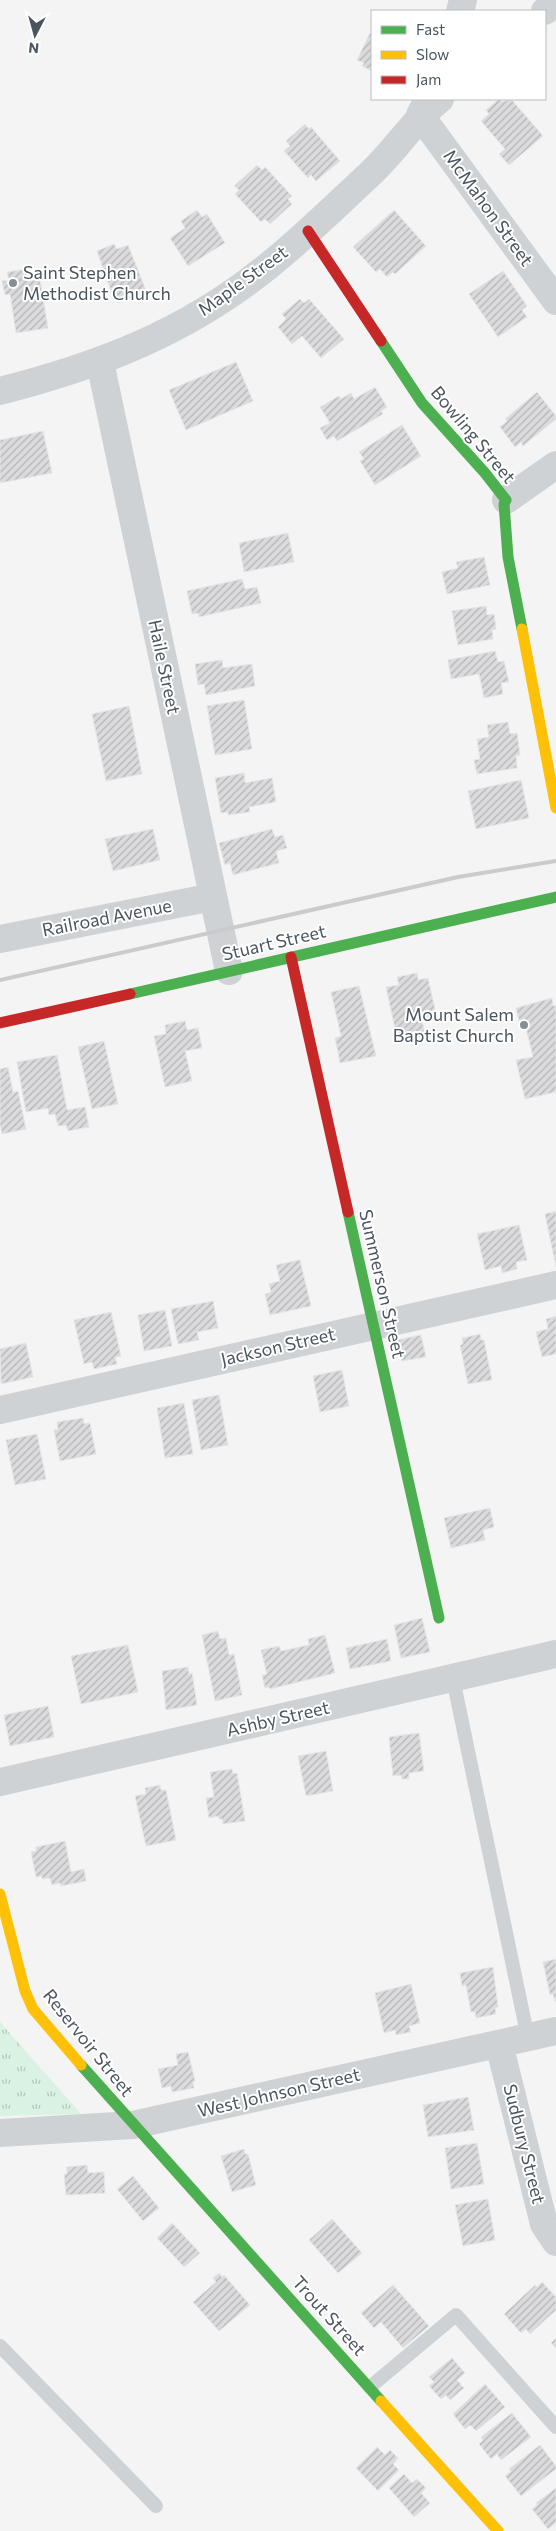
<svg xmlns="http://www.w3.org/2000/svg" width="556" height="2531" viewBox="0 0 556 2531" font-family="Commissioner,sans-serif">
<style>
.grass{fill:url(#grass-tufts)}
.building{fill:url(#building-hatch);stroke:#e5e6e7}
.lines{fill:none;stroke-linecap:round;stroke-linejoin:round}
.lane{stroke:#cfd2d4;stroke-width:14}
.street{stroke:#cfd2d4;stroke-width:28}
.fast{stroke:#4caf50;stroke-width:11}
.slow{stroke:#ffc107;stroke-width:11}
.jam{stroke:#c62828;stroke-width:11}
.rail{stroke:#cacbcd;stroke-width:4}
.poi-dot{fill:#868d94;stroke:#fff;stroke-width:2}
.labels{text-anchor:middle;stroke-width:4;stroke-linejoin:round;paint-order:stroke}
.street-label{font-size:18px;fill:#4a5560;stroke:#fff}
.poi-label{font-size:18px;fill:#4a5560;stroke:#fff;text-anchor:start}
</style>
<defs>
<pattern id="grass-tufts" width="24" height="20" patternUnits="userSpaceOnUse" patternTransform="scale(1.25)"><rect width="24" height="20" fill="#d9f2e4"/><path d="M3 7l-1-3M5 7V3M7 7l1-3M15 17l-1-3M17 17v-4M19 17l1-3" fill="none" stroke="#b2c7bc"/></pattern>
<pattern id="building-hatch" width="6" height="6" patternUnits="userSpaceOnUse" patternTransform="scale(1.25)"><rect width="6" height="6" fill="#dbdbdd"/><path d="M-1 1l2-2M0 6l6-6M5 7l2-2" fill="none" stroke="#b4b4b7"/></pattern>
</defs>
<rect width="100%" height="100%" fill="#f4f4f4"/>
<polygon class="grass" points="0,2022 81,2114 0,2116"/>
<g class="building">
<polygon points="370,33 372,35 372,71 362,66 364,63 357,60"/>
<polygon points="499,99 502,102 511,99 543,136 509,165 499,154 505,149 481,121 489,114 486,110"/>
<polygon points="305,124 309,129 311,127 340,161 316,181 311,175 308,178 284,151 290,146 286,141"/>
<polygon points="257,165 262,170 265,167 292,196 288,199 292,204 270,224 265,219 261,222 235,194 239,190 234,186"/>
<polygon points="197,210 202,217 207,214 225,243 188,266 170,238 185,228 181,221"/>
<polygon points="394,210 426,246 395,274 393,272 387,277 380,269 376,272 353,247"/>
<polygon points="114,244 117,249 128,245 147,293 118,303 116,298 114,299 97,251"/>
<polygon points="26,269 28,281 40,279 48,328 16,333 10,294 5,295 2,281 9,280 7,272"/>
<polygon points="503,271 527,306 522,310 527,317 498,337 469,294"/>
<polygon points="300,299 304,303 309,299 344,339 321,358 302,336 292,344 278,327 286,319 282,314"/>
<polygon points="236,362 253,401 186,430 169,390"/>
<polygon points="375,387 387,407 381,411 383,414 337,441 334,436 327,440 320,428 330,423 320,407 339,396 341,399 351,393 354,399"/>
<polygon points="537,392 556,416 556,419 523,446 521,442 515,447 500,427 507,421 505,419"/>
<polygon points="402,425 421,456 375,485 360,461 364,459 359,452"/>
<polygon points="43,431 52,473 0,483 0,440"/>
<polygon points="288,533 294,562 244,572 239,543"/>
<polygon points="484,557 490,585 447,594 442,572 458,568 456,562"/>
<polygon points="242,579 245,589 257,587 261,603 199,617 198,613 192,614 187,591"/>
<polygon points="486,606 487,615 494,614 496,629 492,630 493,639 458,645 452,611"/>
<polygon points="495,651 498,662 504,661 509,682 501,683 503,694 484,698 479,674 451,679 448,660"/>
<polygon points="222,660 223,668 252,664 255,686 206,695 204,684 198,685 195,664"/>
<polygon points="244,700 252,749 215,755 207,706"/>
<polygon points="129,706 142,774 106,781 92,714"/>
<polygon points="508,722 510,734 517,733 520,755 516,756 517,768 477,774 474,760 480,759 477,739 489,737 487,725"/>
<polygon points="244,773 245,783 272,778 276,802 249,807 250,812 228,815 228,812 221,813 215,778"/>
<polygon points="521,780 529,818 476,829 468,791"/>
<polygon points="153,829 160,860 113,871 105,839"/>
<polygon points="272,829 275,837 283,835 287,848 276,851 279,863 233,875 230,863 225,865 219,843"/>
<polygon points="417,973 418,980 428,978 437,1018 422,1021 426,1037 398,1043 386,987 399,985 397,977"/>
<polygon points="359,986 376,1056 340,1063 335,1038 341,1036 331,992"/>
<polygon points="552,998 553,1006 556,1005 556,1092 525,1099 516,1060 533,1057 524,1020 519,1021 516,1008"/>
<polygon points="185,1021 187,1030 198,1028 202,1048 185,1051 192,1081 165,1087 154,1036 166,1034 165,1025"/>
<polygon points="104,1041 118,1104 92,1109 78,1047"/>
<polygon points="57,1055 67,1110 85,1107 89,1127 68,1131 66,1125 58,1126 55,1114 49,1115 48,1108 26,1112 17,1062"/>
<polygon points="8,1067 13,1092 18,1091 26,1129 2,1134 0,1125 0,1069"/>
<polygon points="556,1211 556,1267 545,1214"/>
<polygon points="519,1225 527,1260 516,1262 517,1269 502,1273 501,1266 485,1270 477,1234"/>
<polygon points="300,1260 311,1306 270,1315 265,1294 271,1292 269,1284 280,1281 276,1265"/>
<polygon points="213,1301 218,1328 197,1332 199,1340 178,1344 171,1309"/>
<polygon points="165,1310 172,1346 144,1351 138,1315"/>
<polygon points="111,1312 121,1356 115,1357 117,1364 94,1369 92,1362 84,1364 74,1320"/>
<polygon points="556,1316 556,1354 542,1357 536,1332 548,1329 546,1319"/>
<polygon points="480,1334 481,1340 484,1340 492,1380 468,1384 460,1345 463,1344 462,1338"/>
<polygon points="421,1335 426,1357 402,1361 397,1340"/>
<polygon points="26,1343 33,1377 1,1384 0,1349"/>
<polygon points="342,1370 349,1406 320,1412 313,1376"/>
<polygon points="219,1395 228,1445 201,1450 192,1400"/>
<polygon points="184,1403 193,1454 165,1458 157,1408"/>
<polygon points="83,1418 84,1424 90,1423 96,1454 60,1461 54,1430 58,1430 57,1422"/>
<polygon points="37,1434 46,1479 15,1485 6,1440"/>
<polygon points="490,1508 494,1527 483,1530 485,1540 451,1548 444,1518"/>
<polygon points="422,1618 430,1652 401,1658 394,1625"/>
<polygon points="218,1631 220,1639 226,1638 229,1655 234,1654 242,1695 215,1701 202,1635"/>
<polygon points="325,1635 335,1673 270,1689 269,1687 265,1688 262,1675 267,1674 261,1650 279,1646 281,1651 309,1645 308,1639"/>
<polygon points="387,1639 391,1661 350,1669 346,1648"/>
<polygon points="128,1645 138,1692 81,1704 71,1656"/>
<polygon points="188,1667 189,1674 192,1673 197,1705 166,1710 162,1671"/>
<polygon points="48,1706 54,1737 10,1746 4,1715"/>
<polygon points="419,1733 424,1771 409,1773 409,1779 402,1779 401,1775 393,1776 389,1737"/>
<polygon points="326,1751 333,1791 306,1796 298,1756"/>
<polygon points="232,1769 233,1774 237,1773 245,1821 223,1824 222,1819 219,1819 218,1816 209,1818 206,1798 214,1797 210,1772"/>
<polygon points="160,1785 161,1790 166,1790 176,1840 146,1846 135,1796 146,1794 145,1788"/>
<polygon points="65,1841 71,1872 84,1869 86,1881 61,1886 60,1883 52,1885 50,1878 42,1879 42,1876 36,1877 31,1852 36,1851 36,1847"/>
<polygon points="556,1959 556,2001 555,2002 553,1994 550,1995 543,1962"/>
<polygon points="493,1967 498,2007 495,2008 496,2014 476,2018 475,2012 471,2012 466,1985 462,1986 460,1973"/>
<polygon points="411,1984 420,2023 409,2026 411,2032 396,2035 395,2030 384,2033 375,1993"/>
<polygon points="188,2052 195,2081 193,2082 194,2088 172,2092 171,2086 162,2088 158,2069 178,2065 176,2054"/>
<polygon points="468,2097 474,2130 428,2137 423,2105"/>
<polygon points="477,2143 484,2184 451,2189 445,2148"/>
<polygon points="244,2149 245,2154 248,2154 256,2185 232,2192 221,2156"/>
<polygon points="87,2165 88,2173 104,2172 105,2193 66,2195 64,2174 67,2174 67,2167"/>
<polygon points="133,2176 159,2208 143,2221 117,2189"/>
<polygon points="488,2199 495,2240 463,2246 455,2205"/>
<polygon points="332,2219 362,2253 338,2273 309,2240"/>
<polygon points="172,2223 200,2253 184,2267 157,2238"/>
<polygon points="219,2273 222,2277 224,2275 250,2305 219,2331 193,2302 216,2282 213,2278"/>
<polygon points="542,2282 556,2297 556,2310 530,2334 526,2329 521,2333 504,2314 535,2285 537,2287"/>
<polygon points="393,2285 429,2326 403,2348 381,2322 374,2328 361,2313"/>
<polygon points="556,2338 556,2348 551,2343"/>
<polygon points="452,2358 465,2373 457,2380 464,2388 450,2400 446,2395 441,2399 429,2386 434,2382 429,2377"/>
<polygon points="485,2384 505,2407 476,2431 470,2425 465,2429 453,2414"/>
<polygon points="512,2413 531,2437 501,2460 497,2454 491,2459 479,2444 483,2440 481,2437"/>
<polygon points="540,2445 556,2466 556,2469 521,2496 505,2476 511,2471 509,2469"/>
<polygon points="377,2447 385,2455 390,2450 398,2458 393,2464 399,2470 378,2491 356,2468"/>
<polygon points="404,2474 412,2483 417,2479 426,2488 421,2493 430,2503 414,2517 389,2488"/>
<polygon points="556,2488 556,2523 548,2529 532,2509 538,2504 536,2503"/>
</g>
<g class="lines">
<g class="lane">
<polyline points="453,1679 528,2038"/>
<polyline points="0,2346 156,2506"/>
<polyline points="370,2387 456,2315 556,2427"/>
</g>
<g class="street">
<polyline points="460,11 463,0"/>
<polyline points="545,11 556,2"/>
<polyline points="428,99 420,115 556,301"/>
<polyline points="100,362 229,971"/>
<path d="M0,391c89,-23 167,-51 242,-105 46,-33 87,-74 128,-112 26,-24 43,-53 70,-75"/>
<polyline points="506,500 556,465"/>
<polyline points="0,939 213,897"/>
<polyline points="0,1410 556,1285"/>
<polyline points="0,1782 556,1654"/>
<polyline points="499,2044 544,2224 556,2242"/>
<polyline points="0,2133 133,2125 556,2031"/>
</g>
<g class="fast">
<polyline points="381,341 422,403 485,473 506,500 504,504 508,557 522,629"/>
<polyline points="130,994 556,897"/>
<polyline points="348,1212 439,1618"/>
<polyline points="81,2065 381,2401"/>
</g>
<g class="slow">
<polyline points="522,629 556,808"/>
<polyline points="0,1894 25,1991 33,2009 81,2065"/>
<polyline points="381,2401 498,2531"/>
</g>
<g class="jam">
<polyline points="308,231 381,341"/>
<polyline points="291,957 348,1212"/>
<polyline points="0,1023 130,994"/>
</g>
<polyline class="rail" points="0,980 458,877 556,861"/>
</g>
<g class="poi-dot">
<circle cx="13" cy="283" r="5"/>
<circle cx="524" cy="1025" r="5"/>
</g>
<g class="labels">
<g class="street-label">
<text transform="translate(488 208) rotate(54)" y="6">McMahon Street</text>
<text transform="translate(243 281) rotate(-36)" y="6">Maple Street</text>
<text transform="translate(473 435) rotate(50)" y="6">Bowling Street</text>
<text transform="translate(164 667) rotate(78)" y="6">Haile Street</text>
<text transform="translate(107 918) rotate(-11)" y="6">Railroad Avenue</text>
<text transform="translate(274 943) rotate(-13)" y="6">Stuart Street</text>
<text transform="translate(382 1284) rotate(77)" y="6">Summerson Street</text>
<text transform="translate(278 1347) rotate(-13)" y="6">Jackson Street</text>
<text transform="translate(278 1719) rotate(-13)" y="6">Ashby Street</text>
<text transform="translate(88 2043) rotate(51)" y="6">Reservoir Street</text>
<text transform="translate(279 2093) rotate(-13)" y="6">West Johnson Street</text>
<text transform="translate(524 2144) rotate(76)" y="6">Sudbury Street</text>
<text transform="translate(329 2316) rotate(48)" y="6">Trout Street</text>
</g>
<g class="poi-label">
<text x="23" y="279">Saint Stephen<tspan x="23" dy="21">Methodist Church</tspan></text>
<text x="514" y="1021" text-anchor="end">Mount Salem<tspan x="514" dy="21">Baptist Church</tspan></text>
</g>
</g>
<rect x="371" y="10" width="175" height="90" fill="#ffffff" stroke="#b7bbbf"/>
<rect x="381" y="26" width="25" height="8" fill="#4caf50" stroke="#b7bbbf"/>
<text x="416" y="35" font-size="15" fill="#4a5560">Fast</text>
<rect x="381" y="51" width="25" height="8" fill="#ffc107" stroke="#b7bbbf"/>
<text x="416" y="60" font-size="15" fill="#4a5560">Slow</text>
<rect x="381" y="76" width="25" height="8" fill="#c62828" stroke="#b7bbbf"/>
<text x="416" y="85" font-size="15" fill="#4a5560">Jam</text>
<g transform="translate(35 35) rotate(186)" stroke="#ffffff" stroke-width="4" paint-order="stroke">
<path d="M0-4L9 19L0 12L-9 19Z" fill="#4a5560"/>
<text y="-8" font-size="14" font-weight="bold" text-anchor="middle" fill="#4a5560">N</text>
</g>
</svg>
